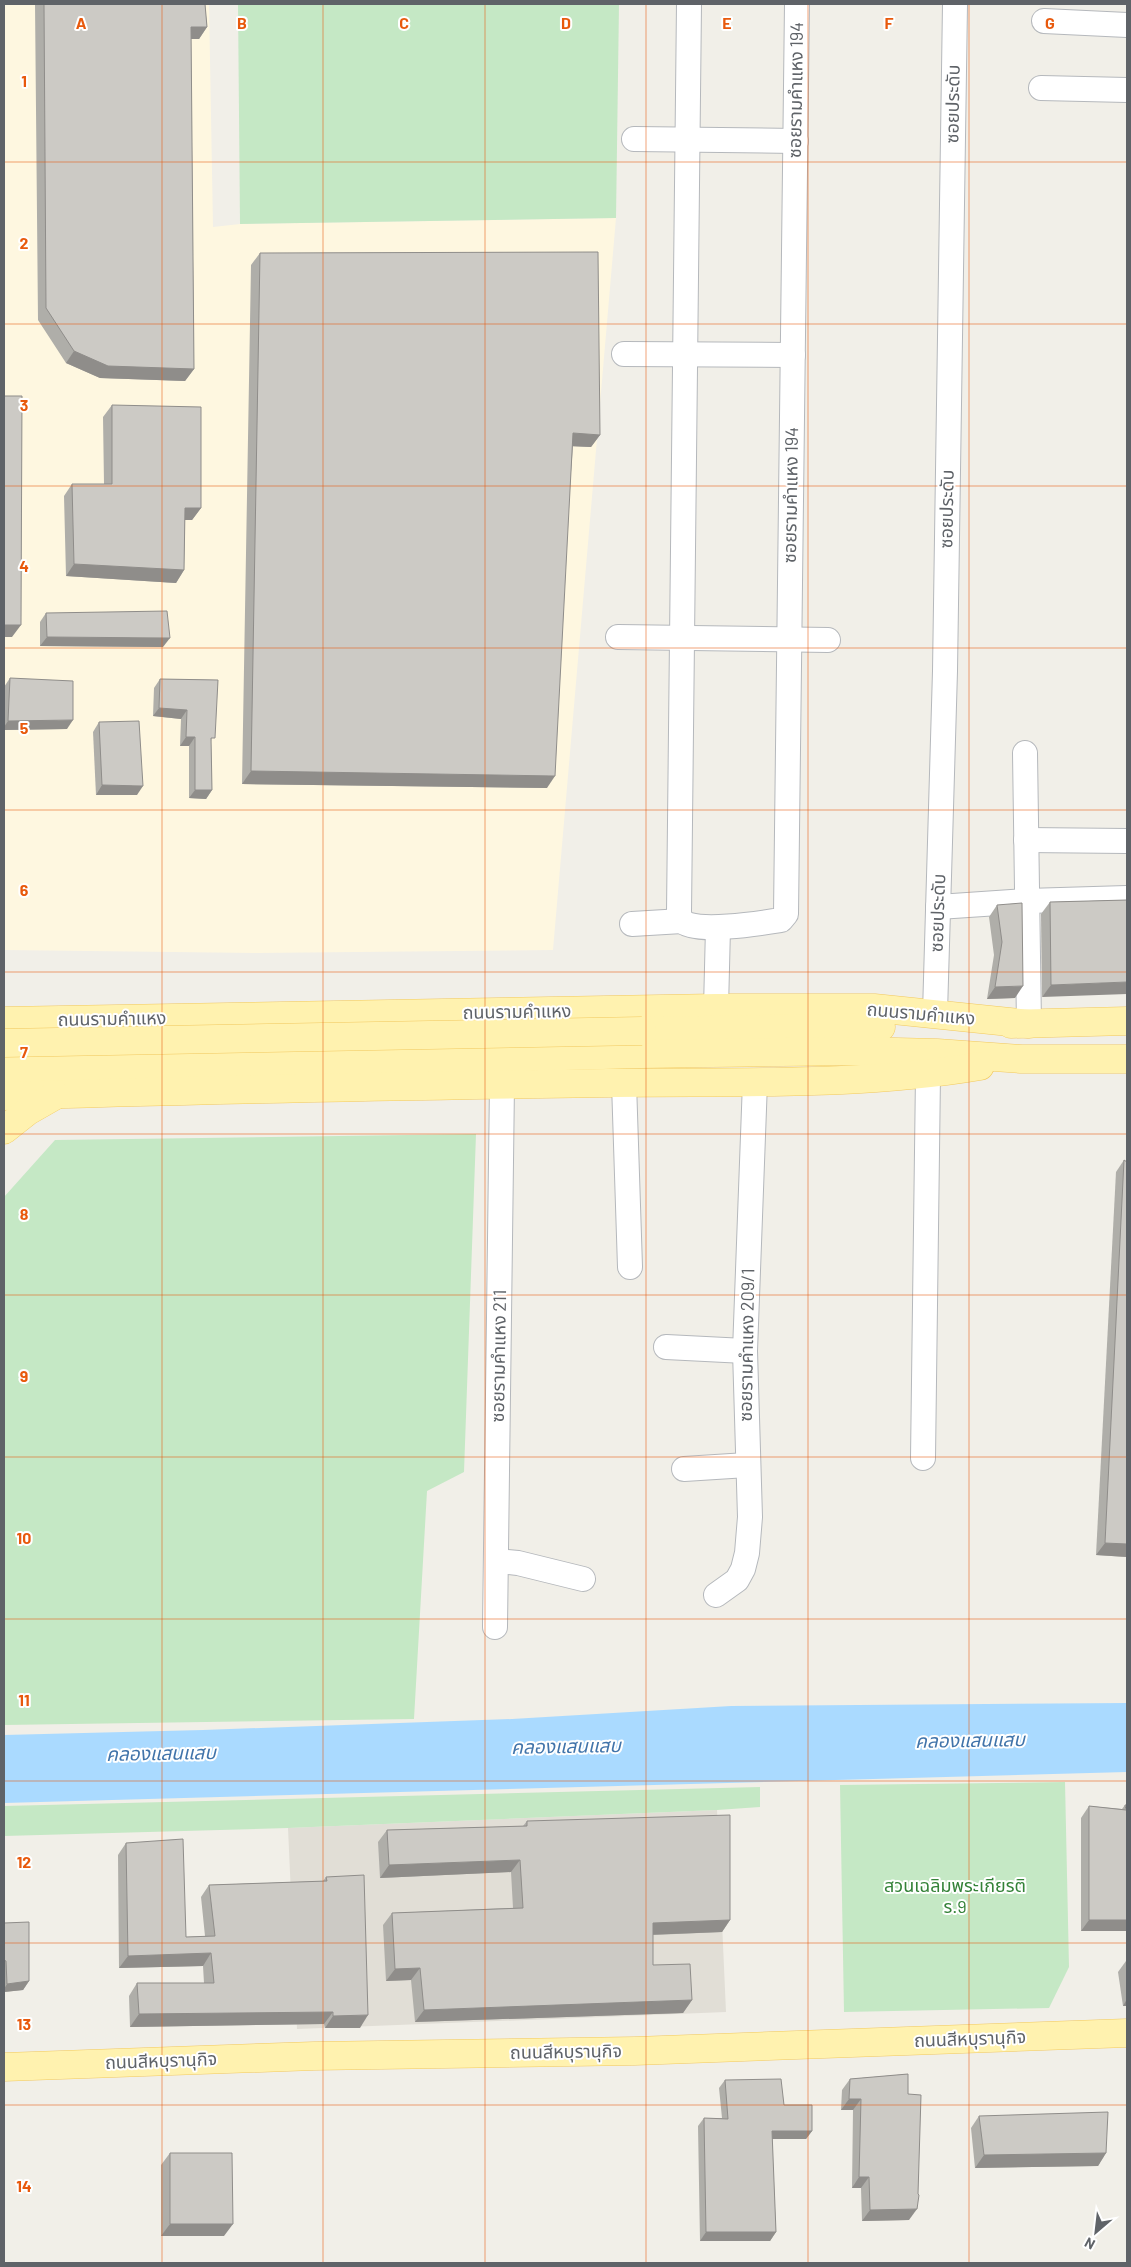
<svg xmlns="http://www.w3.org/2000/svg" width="1131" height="2267" viewBox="0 0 1131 2267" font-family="Barlow,'Noto Sans Thai',sans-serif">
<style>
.commercial{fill:#fef7e0}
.education{fill:#e1ded6}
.green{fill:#c5e8c5}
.water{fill:#aadaff}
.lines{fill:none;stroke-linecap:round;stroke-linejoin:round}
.minor-casing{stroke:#b5b8bc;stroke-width:26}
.major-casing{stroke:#f2c960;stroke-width:29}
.minor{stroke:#fff;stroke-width:24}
.major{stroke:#fff2af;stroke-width:28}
.major-bridge-casing{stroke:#f2c960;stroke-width:29;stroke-linecap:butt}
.major-bridge{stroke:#fff2af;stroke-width:28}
.wall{fill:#afaea9}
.shaded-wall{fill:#8f8d8a}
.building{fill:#cccac5;stroke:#8f8d8a}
.grid{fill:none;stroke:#e8590c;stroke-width:1;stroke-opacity:0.55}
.labels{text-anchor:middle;stroke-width:4;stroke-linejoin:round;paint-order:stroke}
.street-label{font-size:18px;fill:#5f6368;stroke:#fff}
.park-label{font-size:18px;fill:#348238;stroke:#fff}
.water-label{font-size:19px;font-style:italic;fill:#4174aa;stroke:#fff}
.grid-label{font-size:16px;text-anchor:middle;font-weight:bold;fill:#e8590c;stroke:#fff;stroke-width:4;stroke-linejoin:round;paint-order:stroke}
</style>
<rect width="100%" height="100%" fill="#f1efe8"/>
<polygon class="commercial" points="4,4 209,4 213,227 240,224 616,218 553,950 256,953 4,950"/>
<polygon class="education" points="717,1810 726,2012 297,2029 288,1828"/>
<g class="green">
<polygon points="238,4 619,4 616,218 240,224"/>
<polygon points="476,1134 464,1472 427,1491 414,1719 4,1725 4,1197 55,1140"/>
<polygon points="1065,1782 1069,1967 1049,2008 844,2012 840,1785"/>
<polygon points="760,1787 760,1807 717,1810 288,1828 4,1836 4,1806"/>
</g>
<polygon class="water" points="1127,1703 1127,1772 4,1803 4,1735 203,1730 512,1719 731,1706"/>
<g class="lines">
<defs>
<g id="minor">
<path d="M689,4l-10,909c1,3 1,6 3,8 12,13 80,2 99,-1l5,-6 11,-910"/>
<polyline points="1044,21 1127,25"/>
<polyline points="1041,88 1127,90"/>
<polyline points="634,139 796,141"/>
<polyline points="624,354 793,355"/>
<polyline points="618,637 828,640"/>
<polyline points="1025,753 1029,1024"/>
<polyline points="1026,840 1127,841"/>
<polyline points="938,907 1027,901 1127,898"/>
<polyline points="632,924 682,921"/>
<polyline points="716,1008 718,928"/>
<polyline points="935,1013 945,671 955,4"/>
<polyline points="624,1083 630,1267"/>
<polyline points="666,1347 745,1351"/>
<polyline points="923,1458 928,1075"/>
<polyline points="684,1469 747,1465"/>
<polyline points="498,1561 518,1563 583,1579"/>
<polyline points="716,1595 737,1580 743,1569 747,1553 750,1517 745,1351 755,1082"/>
<polyline points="495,1627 502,1084"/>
</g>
<g id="major">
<polyline points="4,1021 716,1008 874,1008 1029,1024"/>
<polyline points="1011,1024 1127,1021"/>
<polyline points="642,1031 881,1027"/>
<polyline points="4,1071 641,1054 857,1051 937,1053 1021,1059 1127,1059"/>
<path d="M4,1096c201,-7 402,-10 604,-13 124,-2 249,4 372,-17"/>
<polyline points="4,1130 28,1111 56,1095"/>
<polyline points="4,2067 314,2056 635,2051 1127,2033"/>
</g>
</defs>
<use href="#minor" class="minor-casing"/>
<use href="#major" class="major-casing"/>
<use href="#minor" class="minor"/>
<use href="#major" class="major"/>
<defs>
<polyline id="major-bridge" points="4,1043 642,1031"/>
</defs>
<use href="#major-bridge" class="major-bridge-casing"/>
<use href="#major-bridge" class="major-bridge"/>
</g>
<g class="wall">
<polygon points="35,4 205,4 207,27 199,39 191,39 194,369 185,381 100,378 66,363 38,320"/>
<polygon points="260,253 600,435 591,447 573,446 547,788 242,784 251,265"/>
<polygon points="112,405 201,508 192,520 185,520 184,570 176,583 66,576 64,496 72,484 104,484 103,417"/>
<polygon points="46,613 163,647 40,646 40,622"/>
<polygon points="10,678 67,729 4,730 4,687"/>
<polygon points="160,679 218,680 211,742 212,790 206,799 189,798 189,746 180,746 181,719 153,716 154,688"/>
<polygon points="99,722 137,795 96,795 93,732"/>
<polygon points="1127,900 1042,997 1041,914 1050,902"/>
<polygon points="997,905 1015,998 987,999 994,955 989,917"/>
<polygon points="1124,1160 1127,1557 1096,1555 1116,1172"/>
<polygon points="1125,1805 1127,1931 1081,1931 1081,1818 1089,1806 1122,1809"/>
<polygon points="527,1821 730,1920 722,1932 653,1935 653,1965 692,2000 683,2013 415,2022 411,1980 386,1981 383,1925 392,1913 513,1908 511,1872 380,1878 378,1842 387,1830 523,1826"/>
<polygon points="126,1843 186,1937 205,1936 201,1897 209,1885 323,1881 326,1877 360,2028 325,2028 324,2024 130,2027 129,1996 137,1983 204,1983 203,1966 119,1968 118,1855"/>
<polygon points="4,1923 29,1981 23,1990 4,1992"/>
<polygon points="1126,1961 1127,1969 1127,2006 1123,2006 1118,1972"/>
<polygon points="908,2074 909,2220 862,2221 861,2188 852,2188 853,2110 841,2110 842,2090 850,2079"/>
<polygon points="725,2080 784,2105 812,2131 806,2139 772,2139 776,2232 770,2241 700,2241 698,2126 704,2118 722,2118 719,2088"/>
<polygon points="979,2116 1106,2153 1098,2166 975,2168 971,2128"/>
<polygon points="170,2153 224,2236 161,2236 161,2165"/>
</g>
<g class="shaded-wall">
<polygon points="191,27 207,27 199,39 183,39"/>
<polygon points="74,351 194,369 185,381 100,378 66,363"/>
<polygon points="573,433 600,435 591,447 565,446"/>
<polygon points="185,508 201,508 192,520 176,520"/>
<polygon points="74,564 184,570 176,583 66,576"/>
<polygon points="4,625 21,625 12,637 4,637"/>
<polygon points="47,637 170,638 163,647 40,646"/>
<polygon points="159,708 187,710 181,719 153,716"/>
<polygon points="73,720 67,729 4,730 4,727 8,721"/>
<polygon points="186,737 195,737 189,746 180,746"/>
<polygon points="251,771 555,776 547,788 242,784"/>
<polygon points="102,785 143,786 137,795 96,795"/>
<polygon points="195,790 212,790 206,799 189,798"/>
<polygon points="1127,982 1127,994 1042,997 1051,985"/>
<polygon points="1023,986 1015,998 987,999 995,987"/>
<polygon points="1105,1543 1127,1544 1127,1557 1096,1555"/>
<polygon points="520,1860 511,1872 380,1878 389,1865"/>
<polygon points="730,1920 722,1932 645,1935 653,1923"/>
<polygon points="1089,1920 1127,1920 1127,1931 1081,1931"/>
<polygon points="211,1953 203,1966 119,1968 128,1956"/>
<polygon points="420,1968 411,1980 386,1981 395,1969"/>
<polygon points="29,1981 23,1990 4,1992 4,1989 7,1984"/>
<polygon points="1127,1999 1127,2006 1123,2006"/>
<polygon points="692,2000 683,2013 415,2022 424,2010"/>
<polygon points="333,2012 324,2024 130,2027 139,2014"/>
<polygon points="368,2015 360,2028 325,2028 333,2016"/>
<polygon points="849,2099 861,2099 853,2110 841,2110"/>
<polygon points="772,2131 812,2131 806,2139 766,2139"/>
<polygon points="1106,2153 1098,2166 975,2168 984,2155"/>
<polygon points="859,2177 869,2177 861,2188 852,2188"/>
<polygon points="917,2209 909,2220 862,2221 870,2210"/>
<polygon points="170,2224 233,2224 224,2236 161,2236"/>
<polygon points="706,2232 776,2232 770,2241 700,2241"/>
</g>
<g class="building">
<polygon points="44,4 205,4 207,27 191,27 194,369 108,366 74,351 46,308"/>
<polygon points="598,252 600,435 573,433 555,776 251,771 260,253"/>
<polygon points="4,396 22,396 21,625 4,625"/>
<polygon points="112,405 201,407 201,508 185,508 184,570 74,564 72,484 112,484"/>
<polygon points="167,611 170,638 47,637 46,613"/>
<polygon points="10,678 73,681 73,720 8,721"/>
<polygon points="160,679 218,680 215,738 211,738 212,790 195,790 195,737 186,737 187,710 159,708"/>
<polygon points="139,721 143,786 102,785 99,722"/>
<polygon points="1127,900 1127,982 1051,985 1050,902"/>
<polygon points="1022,903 1023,986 995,987 1002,942 997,905"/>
<polygon points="1124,1160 1127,1162 1127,1544 1105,1543"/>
<polygon points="1125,1805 1127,1805 1127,1920 1089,1920 1089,1806 1126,1810"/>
<polygon points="730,1815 730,1920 653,1923 653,1965 690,1964 692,2000 424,2010 420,1968 395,1969 392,1913 523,1908 520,1860 389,1865 387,1830 527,1826 527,1821"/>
<polygon points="183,1839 186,1937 215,1936 209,1885 327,1881 326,1877 364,1875 368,2015 333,2016 333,2012 139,2014 137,1983 214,1983 211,1953 128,1956 126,1843"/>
<polygon points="29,1922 29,1981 7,1984 6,1961 4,1960 4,1923"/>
<polygon points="908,2074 908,2094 921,2095 918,2194 919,2195 917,2209 870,2210 869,2177 859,2177 861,2099 849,2099 850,2079"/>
<polygon points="781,2079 784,2105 812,2105 812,2131 772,2131 776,2232 706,2232 704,2118 728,2119 725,2080"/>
<polygon points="1108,2112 1106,2153 984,2155 979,2116"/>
<polygon points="170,2153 232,2153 233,2224 170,2224"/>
</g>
<path class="grid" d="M162,4v2259M323,4v2259M485,4v2259M646,4v2259M808,4v2259M969,4v2259M4,162h1123M4,324h1123M4,486h1123M4,648h1123M4,810h1123M4,972h1123M4,1134h1123M4,1295h1123M4,1457h1123M4,1619h1123M4,1781h1123M4,1943h1123M4,2105h1123"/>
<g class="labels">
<g class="street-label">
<text transform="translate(796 90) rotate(-89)" y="6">ซอยรามคำแหง 194</text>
<text transform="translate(953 104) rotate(-89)" y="6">ซอยประดับ</text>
<text transform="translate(791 495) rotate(-89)" y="6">ซอยรามคำแหง 194</text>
<text transform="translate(947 509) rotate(-89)" y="6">ซอยประดับ</text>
<text transform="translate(938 913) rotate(-88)" y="6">ซอยประดับ</text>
<text transform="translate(517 1012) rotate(-1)" y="6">ถนนรามคำแหง</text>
<text transform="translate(921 1014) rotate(5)" y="6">ถนนรามคำแหง</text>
<text transform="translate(112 1019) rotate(-1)" y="6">ถนนรามคำแหง</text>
<text transform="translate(747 1345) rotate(-89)" y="6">ซอยรามคำแหง 209/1</text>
<text transform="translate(499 1356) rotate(-89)" y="6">ซอยรามคำแหง 211</text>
<text transform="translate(970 2039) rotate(-2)" y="6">ถนนสีหบุรานุกิจ</text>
<text transform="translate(566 2052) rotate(-1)" y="6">ถนนสีหบุรานุกิจ</text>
<text transform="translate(161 2061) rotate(-2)" y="6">ถนนสีหบุรานุกิจ</text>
</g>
<g class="park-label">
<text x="955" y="1892">สวนเฉลิมพระเกียรติ<tspan x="955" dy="21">ร.9</tspan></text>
</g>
<g class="water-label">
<text transform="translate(970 1740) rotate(-1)" y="7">คลองแสนแสบ</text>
<text transform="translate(566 1746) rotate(-1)" y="7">คลองแสนแสบ</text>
<text transform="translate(161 1753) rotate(-1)" y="7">คลองแสนแสบ</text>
</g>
</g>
<g class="grid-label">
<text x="81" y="29">A</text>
<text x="242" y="29">B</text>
<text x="404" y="29">C</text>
<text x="566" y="29">D</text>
<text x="727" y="29">E</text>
<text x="889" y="29">F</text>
<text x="1050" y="29">G</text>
<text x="24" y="87">1</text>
<text x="24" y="249">2</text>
<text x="24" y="411">3</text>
<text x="24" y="572">4</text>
<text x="24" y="734">5</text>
<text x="24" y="896">6</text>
<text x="24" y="1058">7</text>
<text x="24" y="1220">8</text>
<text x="24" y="1382">9</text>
<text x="24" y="1544">10</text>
<text x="24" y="1706">11</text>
<text x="24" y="1868">12</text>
<text x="24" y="2030">13</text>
<text x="24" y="2192">14</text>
</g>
<rect width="1131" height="2267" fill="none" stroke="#5f6368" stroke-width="10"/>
<g transform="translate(1096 2232) rotate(208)" stroke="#ffffff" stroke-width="4" paint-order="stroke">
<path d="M0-4L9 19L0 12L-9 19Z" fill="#5f6368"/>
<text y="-8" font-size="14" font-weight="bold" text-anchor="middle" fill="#5f6368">N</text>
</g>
</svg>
